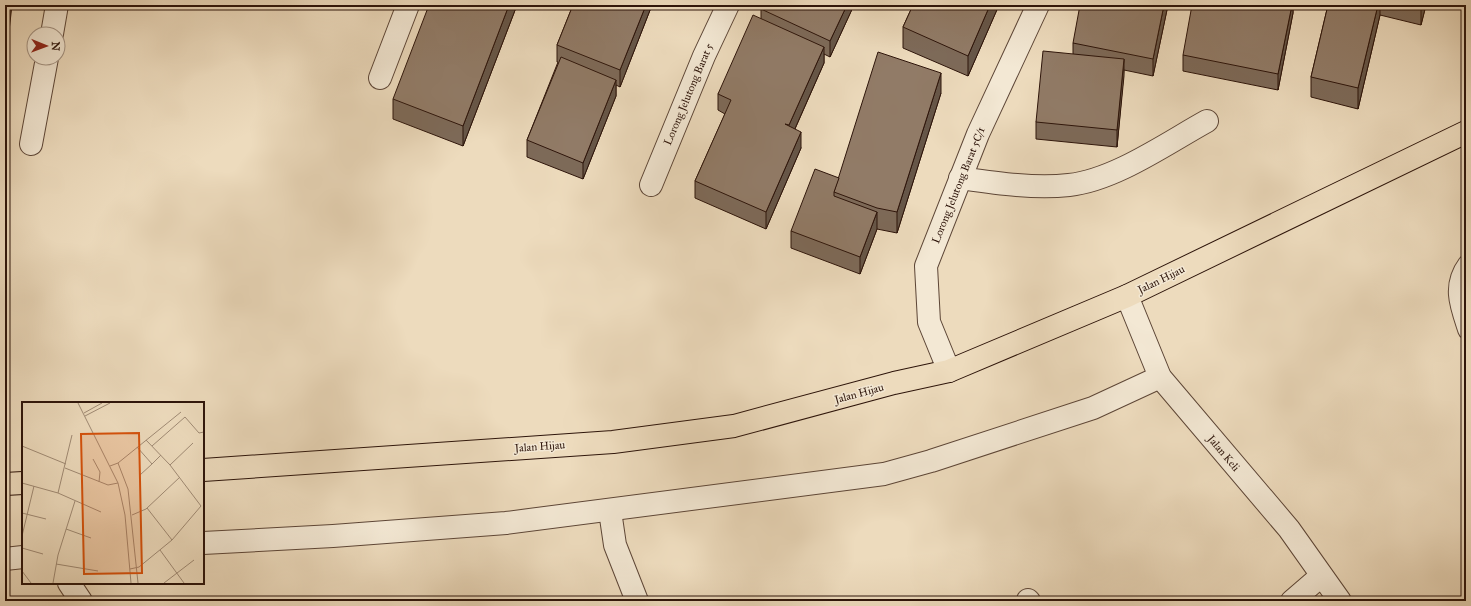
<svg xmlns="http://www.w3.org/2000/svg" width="1471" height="606" viewBox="0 0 1471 606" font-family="'IM FELL Great Primer',serif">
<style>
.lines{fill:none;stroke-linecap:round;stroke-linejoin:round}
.lane-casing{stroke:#5d4637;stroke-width:17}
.street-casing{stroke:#5d4637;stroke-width:24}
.primary-casing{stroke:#2d140a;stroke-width:24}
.lane{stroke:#f3e8d4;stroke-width:15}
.street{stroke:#f3e8d4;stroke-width:22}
.primary{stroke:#eddbbd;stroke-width:22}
.wall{fill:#7d6a59;stroke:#2d140a}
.shaded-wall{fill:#665648;stroke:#2d140a}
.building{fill:#917b67;stroke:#2d140a}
.labels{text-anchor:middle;stroke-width:3;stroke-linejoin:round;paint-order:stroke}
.street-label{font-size:11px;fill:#2d140a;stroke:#f3e8d4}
.inset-road{fill:none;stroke:#a08b75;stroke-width:1}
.view{fill:#d5520c;fill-opacity:0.15;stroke:#d5520c;stroke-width:2}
.inset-edge{fill:none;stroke:#2d140a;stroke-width:2}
</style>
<rect width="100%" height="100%" fill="#eddbbd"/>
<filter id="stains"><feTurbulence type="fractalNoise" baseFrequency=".005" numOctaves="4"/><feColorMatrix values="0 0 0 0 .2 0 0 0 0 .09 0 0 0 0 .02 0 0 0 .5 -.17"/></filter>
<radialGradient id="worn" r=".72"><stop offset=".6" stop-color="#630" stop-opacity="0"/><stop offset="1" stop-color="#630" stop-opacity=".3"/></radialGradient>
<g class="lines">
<defs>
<path id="lane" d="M1466,263c-17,23 -8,44 0,68"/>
<g id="street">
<polyline points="52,34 57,5"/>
<polyline points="380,78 408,5"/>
<polyline points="31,144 47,58"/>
<path d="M960,178c35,5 74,11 109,7 46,-5 98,-42 138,-64"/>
<polyline points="651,185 704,56 728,5"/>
<polyline points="1127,296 1160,377 1289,529 1340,601"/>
<polyline points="949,371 929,322 926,266 978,134 1038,5"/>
<polyline points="610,511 615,545 637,601"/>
<polyline points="203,543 333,536 506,523 884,474 931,461 1093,408 1160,377"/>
<polyline points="5,559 23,557"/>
<polyline points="69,583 81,601"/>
<polyline points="1028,600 1029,601"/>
<polyline points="1292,601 1321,576"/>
</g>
<g id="primary">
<polyline points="203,470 613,442 734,426 894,383 949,371 1127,296 1466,132"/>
<polyline points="5,484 23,483"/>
</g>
</defs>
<use href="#lane" class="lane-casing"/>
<use href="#street" class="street-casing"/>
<use href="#primary" class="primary-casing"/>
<use href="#lane" class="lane"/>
<use href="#street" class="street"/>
<use href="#primary" class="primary"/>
</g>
<g class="wall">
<polygon points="517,5 463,146 393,119 393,99"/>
<polygon points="573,5 652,5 620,87 616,85 616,96 583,179 527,157 527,140 558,62 557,62 557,45"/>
<polygon points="763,5 854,5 830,57 824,54 824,63 795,129 801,148 766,229 695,198 695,181 725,114 718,110 718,94 761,19 761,9"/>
<polygon points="913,5 999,5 968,76 903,48 903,27"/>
<polygon points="1168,5 1153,76 1124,70 1117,147 1036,139 1036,122 1073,54 1073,43"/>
<polygon points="1293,5 1293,13 1278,90 1183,71 1183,55"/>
<polygon points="1328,5 1426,5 1421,25 1380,15 1358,109 1311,97 1311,77"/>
<polygon points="941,93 897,233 877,229 860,274 791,248 791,231 839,178"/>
</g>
<g class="shaded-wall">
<polygon points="10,5 12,5 5,66 5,46"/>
<polygon points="509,5 517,5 463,146 463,126"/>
<polygon points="646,5 652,5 620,87 620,70"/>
<polygon points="847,5 854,5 830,57 830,41"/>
<polygon points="990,5 999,5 968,76 968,56"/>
<polygon points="1164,5 1168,5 1153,76 1153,59"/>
<polygon points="1292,5 1293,5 1293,13 1278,90 1278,74"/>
<polygon points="1378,5 1380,5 1380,15 1358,109 1358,88"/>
<polygon points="1421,5 1426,5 1421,25"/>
<polygon points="824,47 824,63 789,142 789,125"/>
<polygon points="1124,59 1124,76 1117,147 1117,130"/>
<polygon points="941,73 941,93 897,233 897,212"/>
<polygon points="616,80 616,96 583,179 583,163"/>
<polygon points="801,132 801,148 766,229 766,212"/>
<polygon points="877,212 877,229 860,274 860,257"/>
</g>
<g class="building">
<polygon points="5,5 10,5 5,46"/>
<polygon points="429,5 509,5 463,126 393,99"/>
<polygon points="573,5 646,5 620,70 557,45"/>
<polygon points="763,5 847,5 830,41 761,9"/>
<polygon points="913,5 990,5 968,56 903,27"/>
<polygon points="1080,5 1164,5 1153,59 1073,43"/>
<polygon points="1192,5 1292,5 1278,74 1183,55"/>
<polygon points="1328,5 1378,5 1358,88 1311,77"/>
<polygon points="753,15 824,47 789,125 785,124 801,132 766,212 695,181 731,100 718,94"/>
<polygon points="1043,51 1124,59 1117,130 1036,122"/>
<polygon points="878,52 941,73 897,212 877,208 834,192"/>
<polygon points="561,57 616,80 583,163 527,140"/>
<polygon points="815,169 839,178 834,192 834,196 877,212 860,257 791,231"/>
</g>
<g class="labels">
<g class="street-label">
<text transform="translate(688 94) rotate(-67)" y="4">Lorong Jelutong Barat 5</text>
<text transform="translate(958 185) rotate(-68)" y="4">Lorong Jelutong Barat 5C/1</text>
<text transform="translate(1161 279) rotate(-26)" y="4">Jalan Hijau</text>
<text transform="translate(859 393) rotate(-15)" y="4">Jalan Hijau</text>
<text transform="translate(540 446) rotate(-4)" y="4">Jalan Hijau</text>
<text transform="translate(1224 453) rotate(50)" y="4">Jalan Keli</text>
</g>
</g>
<g transform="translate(22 402)">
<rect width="182" height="182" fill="#eddbbd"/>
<path class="inset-road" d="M56,1l40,80 7,32 6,68M62,11l18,-10M63,14l25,-13M0,44l44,18M130,44l33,-29 14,16 5,-1M115,45l15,17 9,-9M71,57l7,13 -1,10M96,61l10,26 10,94M148,63l23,-22M88,64l8,-3 63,-51M43,66l43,17 10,-2M118,73l12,-11M0,81l36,10 43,19M36,91l14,-58M125,106l25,32M0,111l24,6M110,113l14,-6 34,-32M44,127l25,9M0,134l12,-50M0,146l21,6M138,148l24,33M34,162l42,7M108,167l9,-2 33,-27 29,-34 -31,-41 -24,-25M0,169l9,12M31,181l5,-28 17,-54M142,181l30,-23"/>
<path class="view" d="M117,31l3,140 -58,1 -3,-140z"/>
<rect width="182" height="182" class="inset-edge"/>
</g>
<rect width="1471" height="606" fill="none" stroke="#eddbbd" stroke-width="20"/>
<rect x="6" y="6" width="1459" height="594" fill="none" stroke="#2d140a" stroke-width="2"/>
<rect x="10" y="10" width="1451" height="586" fill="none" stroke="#2d140a"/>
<g transform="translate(46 46) rotate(91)"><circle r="19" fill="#f3e8d4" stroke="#a49383"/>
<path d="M0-3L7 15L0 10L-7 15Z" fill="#8f2418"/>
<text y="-6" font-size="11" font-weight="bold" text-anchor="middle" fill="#2d140a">N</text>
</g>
<rect width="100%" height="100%" filter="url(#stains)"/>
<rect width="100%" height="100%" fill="url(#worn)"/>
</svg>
